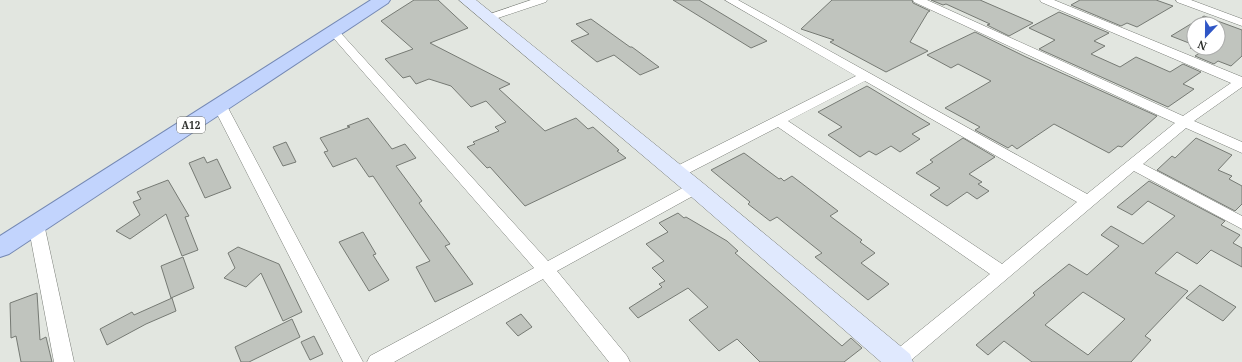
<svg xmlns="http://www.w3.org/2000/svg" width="1242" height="362" viewBox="0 0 1242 362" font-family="'Noto Serif',serif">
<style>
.building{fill:#c0c4be;stroke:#767a74;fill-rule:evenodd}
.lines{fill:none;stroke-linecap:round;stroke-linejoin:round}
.street-casing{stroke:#797d77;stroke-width:1}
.secondary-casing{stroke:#797d77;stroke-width:1}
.primary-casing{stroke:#7488b3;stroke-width:2}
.street{fill:#fff;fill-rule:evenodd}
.secondary{fill:#e0e9fe;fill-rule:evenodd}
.primary{fill:#c2d4fd;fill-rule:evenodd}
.labels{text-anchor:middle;stroke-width:4;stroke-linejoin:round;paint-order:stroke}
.shield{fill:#fff;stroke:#6d6e6c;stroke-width:1}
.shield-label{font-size:10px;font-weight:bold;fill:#2e302d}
</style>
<rect width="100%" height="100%" fill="#e2e6e0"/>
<g class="building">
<polygon points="414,0 438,0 468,28 430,43 510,84 499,89 545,131 576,118 588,129 593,127 619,150 617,151 626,158 525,206 490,167 487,168 467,147 475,144 473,142 499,131 495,127 506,122 486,101 471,107 451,86 429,79 416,84 410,76 403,78 385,59 413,49 381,21"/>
<polygon points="673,0 699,0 767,41 751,48"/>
<polygon points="832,0 912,0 913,3 930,11 928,12 910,42 928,51 886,72 830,42 834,40 801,29"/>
<polygon points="931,0 980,0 1033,23 1009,36 987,25 990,24 946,4 943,5"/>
<polygon points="1080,0 1156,0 1173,6 1137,27 1127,23 1121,26 1071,5"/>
<polygon points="1059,12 1109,33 1094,41 1105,46 1091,54 1120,67 1136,57 1170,72 1183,64 1201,72 1183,84 1194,89 1168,107 1039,49 1055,40 1029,28"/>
<polygon points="1204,16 1242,30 1242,56 1231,66 1218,61 1214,64 1195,56 1201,52 1190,48 1194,45 1194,48 1218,48 1218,24 1194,24 1194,45 1171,36"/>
<polygon points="591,19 630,47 632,47 659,67 640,75 614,55 597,62 571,41 589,34 576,24"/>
<polygon points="975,32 1026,57 1157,116 1122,147 1118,146 1109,153 1054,124 1017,149 1012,145 1008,148 975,130 980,127 945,108 991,81 958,64 951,68 927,55"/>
<polygon points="867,86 930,124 912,134 920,139 900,152 891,146 876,155 869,151 860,157 828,135 842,127 818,112"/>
<polygon points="368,118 392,149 405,144 416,158 396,166 422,201 419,203 450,244 445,246 473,284 435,302 416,267 430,261 373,176 369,177 356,158 333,167 324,152 328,151 320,138 350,127 347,126"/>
<polygon points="963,138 995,157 969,174 982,182 978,184 989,191 977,199 967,192 947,206 930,195 940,188 916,173 933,162 930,160"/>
<polygon points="1196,138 1232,155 1218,170 1232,176 1229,179 1242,186 1242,204 1235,211 1157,170 1172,156 1175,158"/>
<polygon points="286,142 296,162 283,166 273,147"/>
<polygon points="744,153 779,179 781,178 784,181 792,176 838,211 830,216 862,240 860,242 875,253 861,263 889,284 868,300 815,257 822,253 777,217 770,221 748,204 750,202 711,170"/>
<polygon points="204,157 207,163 217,159 231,188 205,198 189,163"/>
<polygon points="168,180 189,216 185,217 198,250 182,256 166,214 130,239 116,231 140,215 133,202 141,199 137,192"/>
<path d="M1149,181l76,40 -4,4 19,10 -7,8 9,5v19l-31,-17 -14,14 -20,-12 -22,21 33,18 -43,45 6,4 -20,22h-99l-28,-21 -16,14 -12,-10 59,-50 -2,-2 36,-29 18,11 32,-29 -18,-11 10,-9 32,18 32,-28 -27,-15 -16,14 -15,-8zM1083,292l42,27 -37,36 -43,-30z"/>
<polygon points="678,213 684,218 686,217 727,241 738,251 735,253 842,346 851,338 862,348 844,362 760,362 737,339 719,351 689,320 708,307 688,288 638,318 629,308 662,287 659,284 665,281 652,268 664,261 646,244 668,232 659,223"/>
<polygon points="363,232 376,254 373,255 389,280 369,291 339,242"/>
<polygon points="238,247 279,264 302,312 283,321 261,273 246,287 224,278 235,268 228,253"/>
<polygon points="183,257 194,288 171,298 161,266"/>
<polygon points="1200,285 1236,307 1223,321 1186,298"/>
<polygon points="37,293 40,340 46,337 52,362 21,362 16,336 11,338 10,303"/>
<polygon points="172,298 176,311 146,324 107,345 100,329 132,312 134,315"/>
<polygon points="521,314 532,327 518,336 506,323"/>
<polygon points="292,319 300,337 249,362 241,362 235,347"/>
<polygon points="314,336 323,354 310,360 301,342"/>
</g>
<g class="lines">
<defs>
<g id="street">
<polygon points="531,0 547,0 546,2 492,20 488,21 482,18 484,16"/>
<path d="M725,0h13l349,194 88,-71 -261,-121 -1,-2h14l256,116 48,-33 -190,-81 -1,-2h14l188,77v10l-48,34 48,21v11l-56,-25 -43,36 99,52v13l-108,-58 -225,191h-20l-1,-2 3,-6 99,-80 -212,-147 -97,50 -5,1 -5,-1 -2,-4 2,-4 185,-93zM865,81l212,121 -75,62 -214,-143z"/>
<polygon points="1176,0 1191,0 1242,19 1242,26 1177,2"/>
<polygon points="334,29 338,30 548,261 690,184 695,183 700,184 703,188 700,192 557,271 627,356 630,362 609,362 543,279 394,362 367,362 370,356 534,268 330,34 328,32 330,30"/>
<polygon points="220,102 225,103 227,106 363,362 343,362 213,106 215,103"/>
<polygon points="36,218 42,220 44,224 74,362 54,362 28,224 30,220"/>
</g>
<polygon id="secondary" points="459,0 476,0 703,183 910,354 913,362 881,362 687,193"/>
<polygon id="primary" points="371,0 390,0 388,3 9,254 0,257 0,236"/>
</defs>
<use href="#street" class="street-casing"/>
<use href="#secondary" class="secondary-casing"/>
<use href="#primary" class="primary-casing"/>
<use href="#street" class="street"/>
<use href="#secondary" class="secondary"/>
<use href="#primary" class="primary"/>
</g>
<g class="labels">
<rect class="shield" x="177" y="117" width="28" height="16" rx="3"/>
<g class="shield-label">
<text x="191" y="129">A12</text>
</g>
</g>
<g transform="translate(1206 36) rotate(202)"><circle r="19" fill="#ffffff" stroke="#abacab"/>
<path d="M0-3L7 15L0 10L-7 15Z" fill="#2f56c6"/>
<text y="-6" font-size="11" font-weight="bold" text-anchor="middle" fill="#2e302d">N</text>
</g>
</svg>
